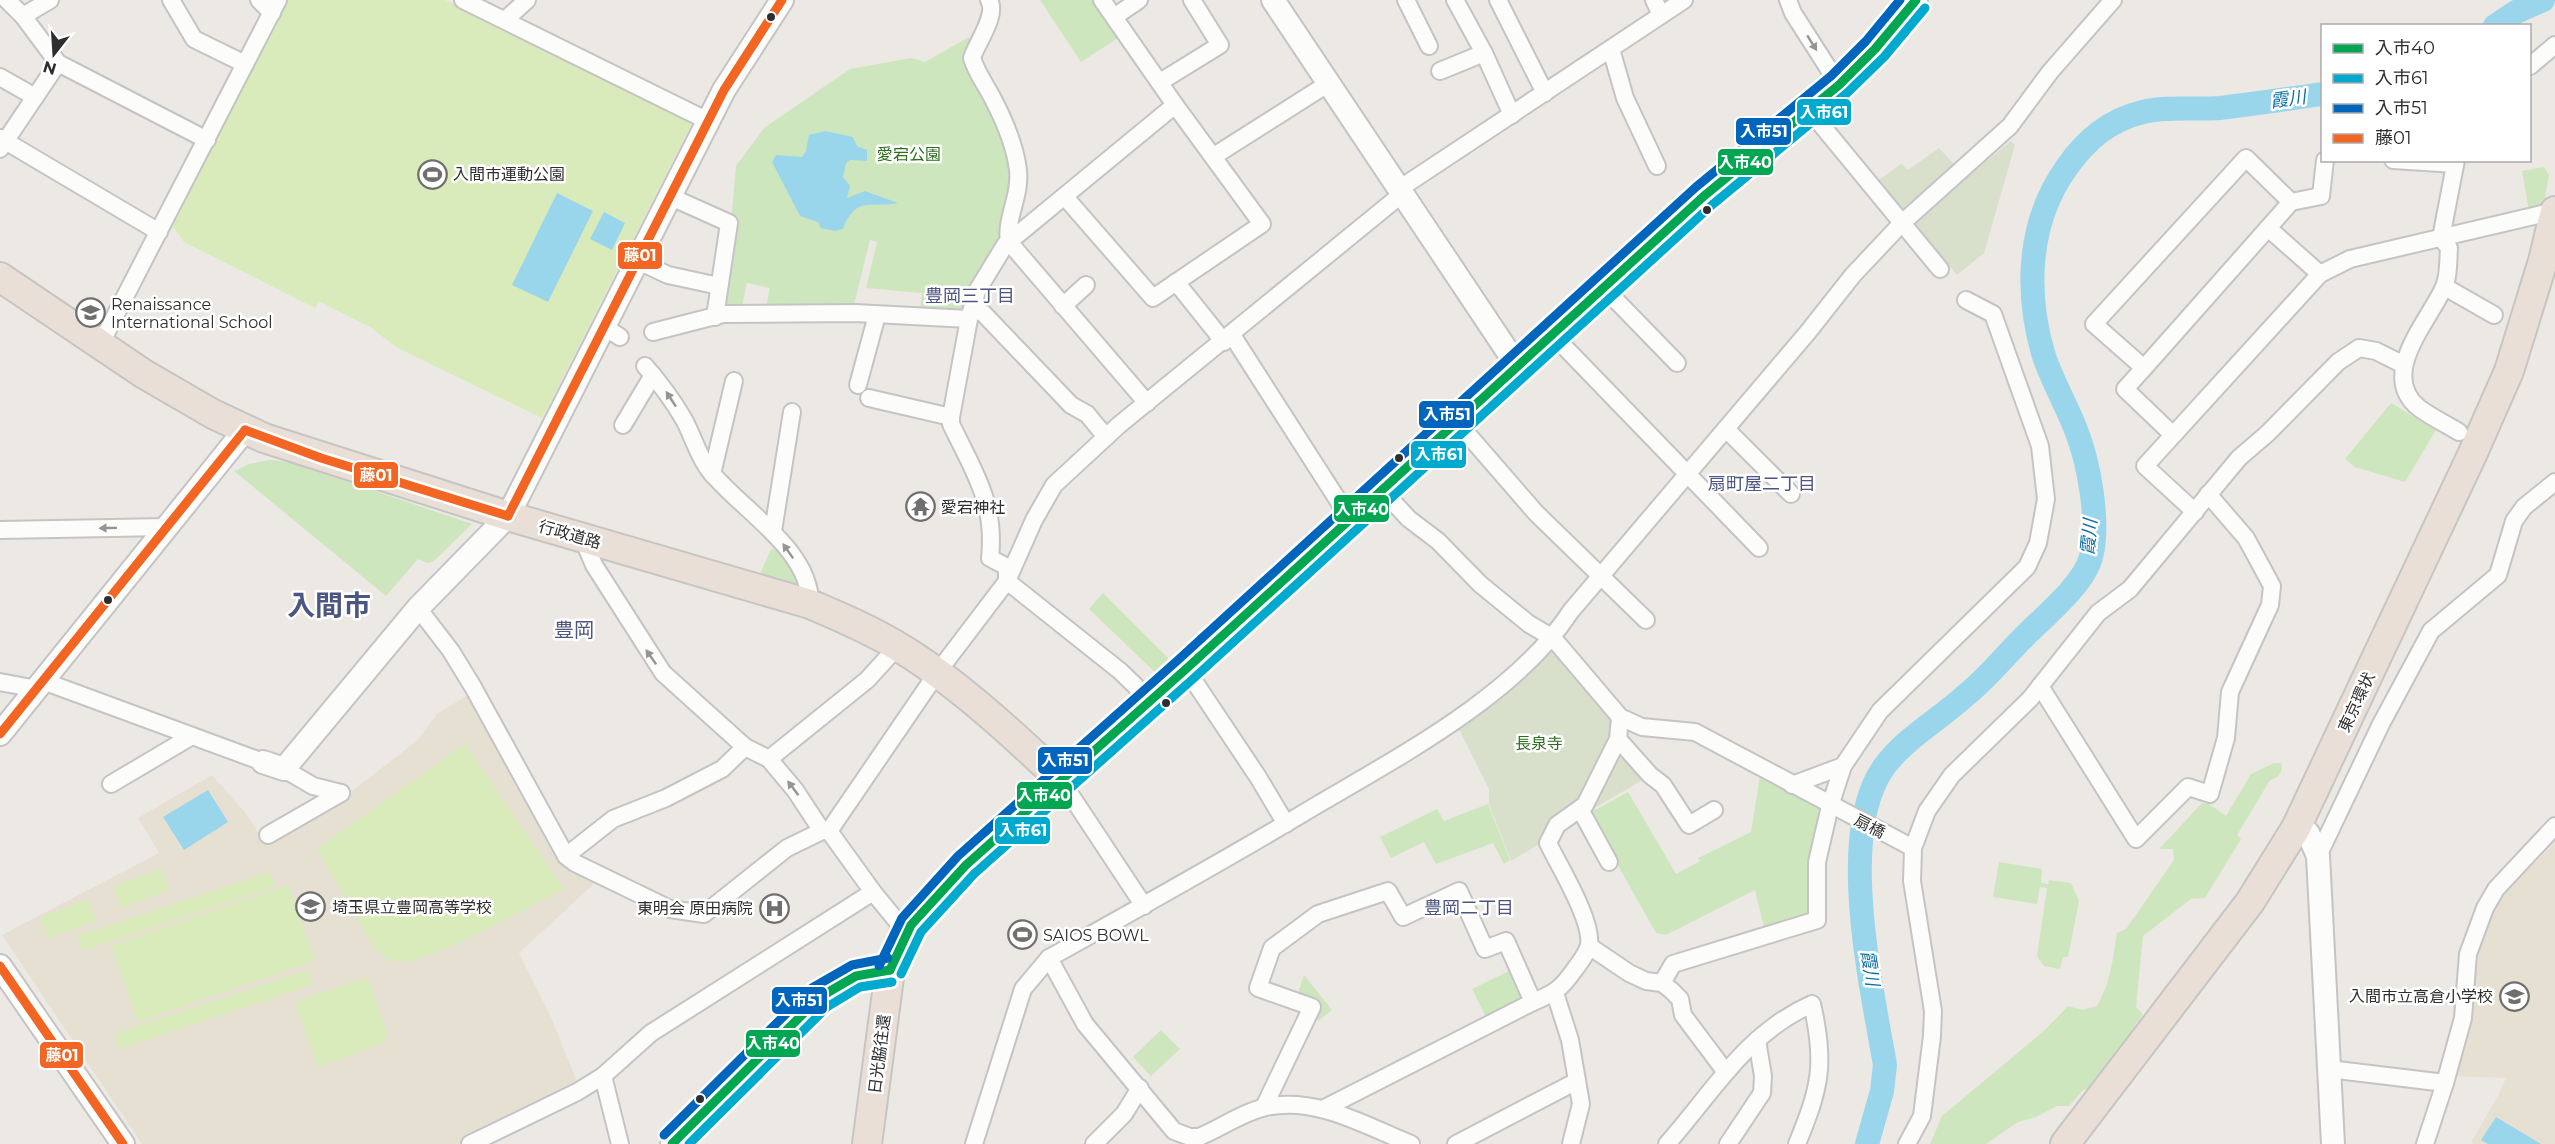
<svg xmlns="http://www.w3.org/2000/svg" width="2555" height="1144" viewBox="0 0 2555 1144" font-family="Montserrat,'Noto Sans JP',sans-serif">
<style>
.education{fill:#e6e0d3}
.green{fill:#cee6be}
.cemetery{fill:#d8e0cc}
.pitch{fill:#d9eabb}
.water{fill:#99d6ec}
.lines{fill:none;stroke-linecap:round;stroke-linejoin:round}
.river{stroke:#99d6ec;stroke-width:24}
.street-casing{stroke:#c5c4c5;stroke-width:20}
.secondary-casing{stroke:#c5c4c5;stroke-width:26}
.highway-casing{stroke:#c6c5c4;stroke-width:32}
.street{stroke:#fcfcfb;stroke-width:16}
.secondary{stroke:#fcfcfb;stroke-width:22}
.highway{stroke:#eadfd6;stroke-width:28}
.bus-1-casing{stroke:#fff;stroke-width:14}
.bus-2-casing{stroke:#fff;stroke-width:14}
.bus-3-casing{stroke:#fff;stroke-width:14}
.bus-4-casing{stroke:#fff;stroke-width:14}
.bus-1{stroke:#00a651;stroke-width:9}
.bus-2{stroke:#00a9ce;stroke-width:9}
.bus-3{stroke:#0065bd;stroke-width:9}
.bus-4{stroke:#f26522;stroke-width:9}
.oneway{fill:#959594}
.bus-dot{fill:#2e2e2e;stroke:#fff;stroke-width:2}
.labels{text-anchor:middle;stroke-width:5;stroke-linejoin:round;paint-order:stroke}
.park-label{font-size:16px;fill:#2c6e1b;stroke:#fff}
.poi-label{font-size:16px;fill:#2e2e2e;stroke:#fff;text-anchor:start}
.street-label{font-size:16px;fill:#2e2e2e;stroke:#fff}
.water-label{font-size:18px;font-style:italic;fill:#0d6fa3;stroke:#fff}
.neighbourhood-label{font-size:18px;fill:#4d5680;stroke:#fff}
.quarter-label{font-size:20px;fill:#4d5680;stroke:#fff}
.town-label{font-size:28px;font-weight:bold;fill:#4d5680;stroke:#fff}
.line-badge{stroke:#fff;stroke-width:2}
.badge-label{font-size:16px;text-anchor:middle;font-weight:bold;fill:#fff}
</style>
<rect width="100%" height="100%" fill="#ece8e4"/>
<g class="education">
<polygon points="470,694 561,861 598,880 519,953 550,1015 578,1084 519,1116 457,1144 142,1144 2,935 159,853 138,818 212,775 244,811 264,841 347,795 418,740 437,714"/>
<polygon points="2555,843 2555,1144 2474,1144 2471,1142 2498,1096 2506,1078 2455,1076 2470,1022 2480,943 2491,914 2510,887"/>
</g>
<g class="green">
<polygon points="1040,0 1092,0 1118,38 1081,62"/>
<path d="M969,37c11,47 54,122 43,168 -5,21 -21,43 -30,62 -7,14 -11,29 -15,44l-47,2 2,-20 -56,-5 11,-46 -7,-2 -17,69 -87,-1 4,-22 -1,2 -22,-5 -6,27h-18l13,-144 28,-38 86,-59 61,-11 14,4z"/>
<polygon points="2544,167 2549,175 2543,207 2529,211 2522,171"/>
<polygon points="2391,403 2436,430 2405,482 2355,467 2345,459"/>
<polygon points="270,460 290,462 472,524 433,562 427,563 418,559 386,596 234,471 249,464"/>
<path d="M771,549c19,5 23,20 29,37l-40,-12z"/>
<polygon points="1103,593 1174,664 1160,677 1089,609"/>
<path d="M2274,763h7c3,9 -3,15 -11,17l-33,55 4,4 -36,59 -14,1 -48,37 -7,71 7,7 -51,74 -9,2 -14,16h-12l-21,11 -18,5 -32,22h-56l12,-28 103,-86 23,-24 14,4 15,-4c15,-28 15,-43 20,-73l9,-4 48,-69 -1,-11h-14l43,-46 7,1 17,12 25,-42z"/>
<polygon points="1760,776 1819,808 1821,819 1813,913 1765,931 1755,890 1666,935 1656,933 1593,821 1596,819 1585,811 1587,807 1595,810 1628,792 1676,874 1700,861 1698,858 1751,832"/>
<polygon points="1488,804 1510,860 1504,864 1493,843 1436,864 1424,842 1391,858 1380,837 1437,809 1444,821"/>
<polygon points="1999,862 2042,869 2041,883 2048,884 2049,880 2071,883 2079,901 2068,957 2063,957 2060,969 2044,966 2037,956 2047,888 2040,887 2037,904 1993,897"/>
<polygon points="1513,969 1523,996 1522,1001 1487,1019 1472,989"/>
<polygon points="1304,975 1332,1010 1318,1021 1302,1001 1304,995 1298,993"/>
<polygon points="1161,1030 1180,1049 1151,1076 1133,1057"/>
</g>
<g class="cemetery">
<polygon points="2011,141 2015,145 1984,253 1957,275 1912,222"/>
<polygon points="1939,148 1958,169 1902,213 1876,182 1901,164 1908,170"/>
<polygon points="1552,650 1612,719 1613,737 1586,791 1543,842 1511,861 1489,804 1489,789 1457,725"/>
<polygon points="1618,749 1646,778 1593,809 1588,807"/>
</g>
<g class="pitch">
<polygon points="287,0 445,0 692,123 542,418 398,348 370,327 319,301 315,308 184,242 173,226"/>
<path d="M465,744l99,145c-30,15 -139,77 -166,73 -10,-1 -17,-8 -24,-14l-57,-99z"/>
<polygon points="161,869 169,890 121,908 113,886"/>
<polygon points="270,872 275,887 82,951 77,936"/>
<polygon points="288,885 315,961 138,1022 111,946"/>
<polygon points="88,899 96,921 48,938 40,917"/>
<polygon points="307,970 312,985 119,1049 114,1034"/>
<polygon points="365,978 369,981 388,1035 384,1043 318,1067 296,1007 298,1001"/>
</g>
<g class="water">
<path d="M825,131l28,6 4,9 10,4v11l-17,-1 -4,3 -3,14 7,9 -3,12 18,-7 33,12c-27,6 -42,-9 -55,26l-8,2 -14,-3 -3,-6 -18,-6 -28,-54 4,-7 26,2 4,-6 3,-16z"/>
<polygon points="557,193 593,211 548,302 512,285"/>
<polygon points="604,212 625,223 612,250 590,239"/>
<polygon points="208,790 228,822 184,850 163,817"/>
<polygon points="2496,1117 2541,1144 2488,1144 2481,1140"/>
</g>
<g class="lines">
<g class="river">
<polyline points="2495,26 2516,12 2543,0"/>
<path d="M1867,1144l15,-53 3,-26c-13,-77 -49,-232 -1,-298 22,-30 55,-47 82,-72 20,-16 37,-37 55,-55 20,-21 63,-55 70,-83 9,-35 -2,-94 -15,-127 -10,-26 -25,-51 -33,-77 -18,-63 -15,-132 24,-186 19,-27 42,-47 76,-55 24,-6 52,-2 77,-4 34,-4 68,-9 102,-14"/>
</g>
<defs>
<g id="street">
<polyline points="7,0 23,16"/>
<polyline points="50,0 23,16 58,63 207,140"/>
<polyline points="171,0 194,39 245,64"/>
<polyline points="259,0 272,13"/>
<polyline points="463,0 708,121"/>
<path d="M989,0c9,15 -12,42 -17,58 5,16 14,27 21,41 11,21 22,47 25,71 3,26 -13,49 -9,72l138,161"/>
<polyline points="1102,0 1175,105"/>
<polyline points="1406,0 1429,46"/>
<polyline points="1455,0 1484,53 1512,115"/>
<polyline points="1498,0 1545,93"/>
<polyline points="1654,0 1661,15"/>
<polyline points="1788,0 1793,13 1839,85"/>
<polyline points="1114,17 1139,0"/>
<polyline points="505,20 527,0"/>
<polyline points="1611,49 1625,98 1657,166"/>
<polyline points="2530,66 2555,45"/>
<polyline points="1440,71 1484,53"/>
<polyline points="0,77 35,97"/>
<polyline points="1160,82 1220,45 1192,0"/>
<polyline points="1809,110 1940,269"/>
<polyline points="0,138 159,232"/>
<polyline points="0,149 58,63"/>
<polyline points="1214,156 1329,83"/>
<polyline points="2393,160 2455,164"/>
<path d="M2456,160l-15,78 8,10c-1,12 0,30 -6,41 -15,33 -65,86 -24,119 12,9 27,16 40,24"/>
<polyline points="1399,189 1684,0"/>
<polyline points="671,197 729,223 715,317"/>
<polyline points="2291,202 2321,196 2325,160"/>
<polyline points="2268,228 2320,274"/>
<polyline points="638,261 668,275 719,286"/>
<polyline points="1176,282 1224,342"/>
<polyline points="2445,287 2494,315"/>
<polyline points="1604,288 1677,363"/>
<polyline points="1063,306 1086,285"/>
<polyline points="972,309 983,313 1071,405 1087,414 1106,437"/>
<polyline points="606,328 620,337"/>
<polyline points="653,332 723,314 855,313 969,319"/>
<polyline points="1232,335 1350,519"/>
<polyline points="1553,335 1759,548"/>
<polyline points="100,345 278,0"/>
<path d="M645,366c14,16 27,33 38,52 10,17 15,39 27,53 31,39 101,78 100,133"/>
<polyline points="2144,368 2094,324 2246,158 2291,202 2144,368 2125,389 2172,434"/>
<polyline points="858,385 877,315"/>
<polyline points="869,398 951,417"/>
<polyline points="1457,422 1536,513 1646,620"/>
<polyline points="623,425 653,375"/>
<polyline points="1726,429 1791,494"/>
<polyline points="712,474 734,381"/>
<polyline points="1382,490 1409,519 1438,541 1480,584 1529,624 1553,638 1620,717 1642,727 1695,732 1913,848"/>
<polyline points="2195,512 2145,466 2320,274 2350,259 2555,211"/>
<polyline points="0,530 167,527"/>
<polyline points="773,531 792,412"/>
<polyline points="589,539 588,551 594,565 663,673 745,747 769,759 795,790 822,831 829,831 873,892 905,931"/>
<path d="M1007,581v-14l-17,-9c6,-55 -16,-86 -39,-134v-7l18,-98 8,-28 28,-46 170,-140 87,119 -109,74 -88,-101"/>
<polyline points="1007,581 1120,671 1150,700"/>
<polyline points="418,608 451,651 473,687 566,856 575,863 670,909 704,914 787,848 822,831"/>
<polyline points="1186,669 1258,777 1286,824"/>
<polyline points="43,681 263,762"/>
<polyline points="0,682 37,689"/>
<polyline points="2040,686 2136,839 2188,787 2210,794 2226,738 2230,692 2270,605 2272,586 2246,538 2208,494"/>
<polyline points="1618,739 1650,775 1663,785 1689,825 1714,810"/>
<polyline points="769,759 867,680 898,646"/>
<polyline points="284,769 313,786 341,793"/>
<polyline points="1060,779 1144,906"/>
<polyline points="111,784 192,736"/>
<polyline points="1792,785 1843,766"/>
<polyline points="1580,809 1609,862"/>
<polyline points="829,831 937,673 1007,581 1034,520 1054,485 1119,425 1402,194"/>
<polyline points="268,835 341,793"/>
<polyline points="566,856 613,819 666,798 722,769 745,747"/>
<polyline points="2318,856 2381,724 2431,631 2498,575 2514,521 2524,507 2555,482"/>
<polyline points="1589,946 1629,973 1646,981 1662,983 1671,990 1680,999 1683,1015 1725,1071"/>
<path d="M1049,958l36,66 89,107 16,6h9c22,-9 44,-25 67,-30 50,-11 100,19 145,37"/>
<polyline points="1662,983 1673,964 1817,920 1817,862 1830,806 1843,766 1880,711 2027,567 2038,543 2046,499 2040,446 1993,314 1966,300"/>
<polyline points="1555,993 1570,1040 1581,1104 1571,1144"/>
<polyline points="2329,1069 2445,1083 2463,1018 2468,954 2485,908 2496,889 2555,826"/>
<polyline points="603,1076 620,1144"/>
<polyline points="1264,1107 1312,1007 1258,988 1272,948 1318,914 1388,891 1403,917 1459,891 1485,949 1506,941 1533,1002"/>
<path d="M1323,1109l210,-107c22,-9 28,-13 42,-33 5,-7 12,-15 14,-24 4,-24 -30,-79 -41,-102l9,-18 28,-20 33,-66 2,-22"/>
<polyline points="470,1144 577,1092 603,1076 651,1033 873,892"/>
<path d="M974,1144l49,-155 26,-31c90,-50 180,-100 268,-153 85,-50 200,-111 254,-194l237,-279 45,-57 48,-51 109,-98 40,-54 63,-72"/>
<polyline points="1094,1144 1124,1114 1140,1088"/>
<polyline points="1456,1144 1577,1081"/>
<path d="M1667,1144c46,-52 79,-111 145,-140 14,60 8,84 -15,140"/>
<polyline points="1728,1144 1762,1093 1763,1076 1757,1040"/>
<polyline points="1907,1144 1922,1116 1932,1036 1933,1011 1912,881 1913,848 1927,811 1952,775 2030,699 2098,613 2130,589 2239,458 2268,433 2338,362 2359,348 2376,351 2404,365"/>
<polyline points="2425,1144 2445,1083"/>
</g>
<g id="secondary">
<polyline points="1273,0 1518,367"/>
<polyline points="0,734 245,430"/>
<polyline points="263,762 284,769 418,608 508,516 724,90 782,0"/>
<polyline points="1060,779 1186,669 1704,196 1839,85 1875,49 1916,0"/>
<polyline points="2296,828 2308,833 2318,856 2333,1144"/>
<polyline points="0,966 123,1144"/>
<polyline points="672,1144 820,997 856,976 890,970"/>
</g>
<g id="highway">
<path d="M0,277l144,97 69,40 51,24 244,78 302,88c30,13 59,25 87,42 56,33 116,88 163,133l-94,86 -35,34 -26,32 -15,39 -23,174"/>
<polyline points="2065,1144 2250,902 2296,828 2472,455 2509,371 2543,261 2555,211"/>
</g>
</defs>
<use href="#street" class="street-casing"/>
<use href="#secondary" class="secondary-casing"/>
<use href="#highway" class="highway-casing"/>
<use href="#street" class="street"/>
<use href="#secondary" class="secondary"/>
<use href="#highway" class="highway"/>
<defs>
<g id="bus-1">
<polyline points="890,970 911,925 966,865 1186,669 1704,196 1839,85 1875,49 1916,0"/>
<polyline points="672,1144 820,997 856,976 890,970"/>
</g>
<g id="bus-2">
<polyline points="901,974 921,932 974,874 1194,678 1712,205 1847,93 1884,57 1925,8"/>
<polyline points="689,1144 827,1007 860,987 892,982"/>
</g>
<g id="bus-3">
<polyline points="879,966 902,918 958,856 1178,660 1696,187 1831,76 1866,41 1900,0"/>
<polyline points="664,1135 812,988 852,965 888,958"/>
</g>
<g id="bus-4">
<polyline points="245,430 321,458 508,516"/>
<polyline points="508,516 724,90 782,0"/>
<polyline points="0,734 245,430"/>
<polyline points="0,966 123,1144"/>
</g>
</defs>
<use href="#bus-1" class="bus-1-casing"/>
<use href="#bus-2" class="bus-2-casing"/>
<use href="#bus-3" class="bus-3-casing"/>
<use href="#bus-4" class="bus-4-casing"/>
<use href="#bus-1" class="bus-1"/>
<use href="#bus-2" class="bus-2"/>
<use href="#bus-3" class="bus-3"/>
<use href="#bus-4" class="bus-4"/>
</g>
<defs><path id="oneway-solid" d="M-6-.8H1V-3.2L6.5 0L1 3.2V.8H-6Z" transform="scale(1.5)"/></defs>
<g class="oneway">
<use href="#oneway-solid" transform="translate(1812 43) rotate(58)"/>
<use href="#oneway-solid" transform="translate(671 399) rotate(-123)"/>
<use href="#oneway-solid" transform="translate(108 528) rotate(179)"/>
<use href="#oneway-solid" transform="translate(788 551) rotate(-125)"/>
<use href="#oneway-solid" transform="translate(651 657) rotate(-125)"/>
<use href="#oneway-solid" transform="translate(793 788) rotate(-127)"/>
</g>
<defs>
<symbol id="stadium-ring" viewBox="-11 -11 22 22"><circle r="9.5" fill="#fff" stroke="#706f6e" stroke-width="1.5"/><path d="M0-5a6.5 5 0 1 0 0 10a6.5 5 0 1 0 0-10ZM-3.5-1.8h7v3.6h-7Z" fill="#706f6e"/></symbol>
<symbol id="university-ring" viewBox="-11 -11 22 22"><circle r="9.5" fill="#fff" stroke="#706f6e" stroke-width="1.5"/><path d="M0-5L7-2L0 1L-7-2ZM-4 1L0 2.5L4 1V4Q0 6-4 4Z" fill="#706f6e"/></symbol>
<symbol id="temple-ring" viewBox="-11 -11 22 22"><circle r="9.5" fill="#fff" stroke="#706f6e" stroke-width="1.5"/><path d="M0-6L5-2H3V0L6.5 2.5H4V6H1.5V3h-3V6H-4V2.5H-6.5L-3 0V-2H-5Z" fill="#706f6e"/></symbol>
<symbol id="school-ring" viewBox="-11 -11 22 22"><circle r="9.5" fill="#fff" stroke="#706f6e" stroke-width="1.5"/><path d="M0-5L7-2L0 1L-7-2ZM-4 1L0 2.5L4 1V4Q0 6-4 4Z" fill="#706f6e"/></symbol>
<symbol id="hospital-ring" viewBox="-11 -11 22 22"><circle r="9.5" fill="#fff" stroke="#706f6e" stroke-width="1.5"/><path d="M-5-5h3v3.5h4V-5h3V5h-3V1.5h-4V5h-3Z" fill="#706f6e"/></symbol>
</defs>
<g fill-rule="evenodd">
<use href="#stadium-ring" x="416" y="158" width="33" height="33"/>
<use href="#university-ring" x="74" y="296" width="33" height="33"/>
<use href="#temple-ring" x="904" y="490" width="33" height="33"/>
<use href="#school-ring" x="294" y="890" width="33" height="33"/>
<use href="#hospital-ring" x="758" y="892" width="33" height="33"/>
<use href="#stadium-ring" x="1006" y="918" width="33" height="33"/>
<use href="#school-ring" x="2498" y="980" width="33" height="33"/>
</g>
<g class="bus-dot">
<circle cx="771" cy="17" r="5"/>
<circle cx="1707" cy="210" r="5"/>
<circle cx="1399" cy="458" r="5"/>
<circle cx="108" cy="600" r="5"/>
<circle cx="1166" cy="703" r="5"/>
<circle cx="700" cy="1099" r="5"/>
</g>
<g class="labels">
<g class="park-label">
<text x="909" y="160">愛宕公園</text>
<text x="1539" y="749">長泉寺</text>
</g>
<g class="poi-label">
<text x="453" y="180">入間市運動公園</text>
<text x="111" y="310">Renaissance<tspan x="111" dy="18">International School</tspan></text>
<text x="941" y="513">愛宕神社</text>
<text x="332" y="913">埼玉県立豊岡高等学校</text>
<text x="753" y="914" text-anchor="end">東明会 原田病院</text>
<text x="1043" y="941">SAIOS BOWL</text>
<text x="2493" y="1002" text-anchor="end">入間市立高倉小学校</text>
</g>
<g class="street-label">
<text transform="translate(570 534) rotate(16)" y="6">行政道路</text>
<text transform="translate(2356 702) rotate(-65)" y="6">東京環状</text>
<text transform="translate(1870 826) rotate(27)" y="6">扇橋</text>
<text transform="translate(879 1054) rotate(-83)" y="6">日光脇往還</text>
</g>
<g class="water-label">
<text transform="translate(2288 99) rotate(-8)" y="6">霞川</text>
<text transform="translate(2089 537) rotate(-85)" y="6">霞川</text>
<text transform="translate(1870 968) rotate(81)" y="6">霞川</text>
</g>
<g class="neighbourhood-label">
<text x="970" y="302">豊岡三丁目</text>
<text x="1762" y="490">扇町屋二丁目</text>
<text x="1469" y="914">豊岡二丁目</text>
</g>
<g class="quarter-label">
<text x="574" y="637">豊岡</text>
</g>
<g class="town-label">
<text x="329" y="615">入間市</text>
</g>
</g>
<g class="line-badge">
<rect x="1796" y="98" width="56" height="28" rx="6" fill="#00a9ce"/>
<rect x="1735" y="117" width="57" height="29" rx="6" fill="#0065bd"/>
<rect x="1717" y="148" width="57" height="28" rx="6" fill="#00a651"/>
<rect x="617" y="241" width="46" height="29" rx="6" fill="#f26522"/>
<rect x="1418" y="400" width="57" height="29" rx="6" fill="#0065bd"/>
<rect x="1410" y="440" width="57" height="29" rx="6" fill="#00a9ce"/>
<rect x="353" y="461" width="46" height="28" rx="6" fill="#f26522"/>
<rect x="1333" y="494" width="57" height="29" rx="6" fill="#00a651"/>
<rect x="1037" y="746" width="56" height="29" rx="6" fill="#0065bd"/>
<rect x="1016" y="781" width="57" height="29" rx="6" fill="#00a651"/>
<rect x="994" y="816" width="57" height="29" rx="6" fill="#00a9ce"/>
<rect x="771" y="986" width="57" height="29" rx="6" fill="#0065bd"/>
<rect x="745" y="1029" width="56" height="29" rx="6" fill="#00a651"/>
<rect x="39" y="1041" width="45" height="28" rx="6" fill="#f26522"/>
</g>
<g class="badge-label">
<text x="1824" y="118">入市61</text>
<text x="1764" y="137">入市51</text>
<text x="1745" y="168">入市40</text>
<text x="640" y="261">藤01</text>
<text x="1447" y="420">入市51</text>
<text x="1439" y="460">入市61</text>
<text x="376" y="481">藤01</text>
<text x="1362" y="515">入市40</text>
<text x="1065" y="766">入市51</text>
<text x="1044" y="801">入市40</text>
<text x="1023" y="836">入市61</text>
<text x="799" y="1006">入市51</text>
<text x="773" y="1049">入市40</text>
<text x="62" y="1061">藤01</text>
</g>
<rect x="2321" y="24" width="210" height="138" fill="#ffffff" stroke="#ababab" stroke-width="1.5"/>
<rect x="2333" y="44" width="30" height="9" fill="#00a651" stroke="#ababab" stroke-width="1.5"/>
<text x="2375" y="54" font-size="18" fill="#2e2e2e">入市40</text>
<rect x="2333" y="74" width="30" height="9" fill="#00a9ce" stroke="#ababab" stroke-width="1.5"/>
<text x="2375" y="84" font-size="18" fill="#2e2e2e">入市61</text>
<rect x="2333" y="104" width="30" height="9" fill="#0065bd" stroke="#ababab" stroke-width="1.5"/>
<text x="2375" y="114" font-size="18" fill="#2e2e2e">入市51</text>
<rect x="2333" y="134" width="30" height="9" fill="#f26522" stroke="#ababab" stroke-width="1.5"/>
<text x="2375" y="144" font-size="18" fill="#2e2e2e">藤01</text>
<g transform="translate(54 54) rotate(197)" stroke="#ffffff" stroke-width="4.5" paint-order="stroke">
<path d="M0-4.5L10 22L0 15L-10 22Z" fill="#2e2e2e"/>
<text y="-9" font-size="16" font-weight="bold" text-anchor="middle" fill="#2e2e2e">N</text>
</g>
</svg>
